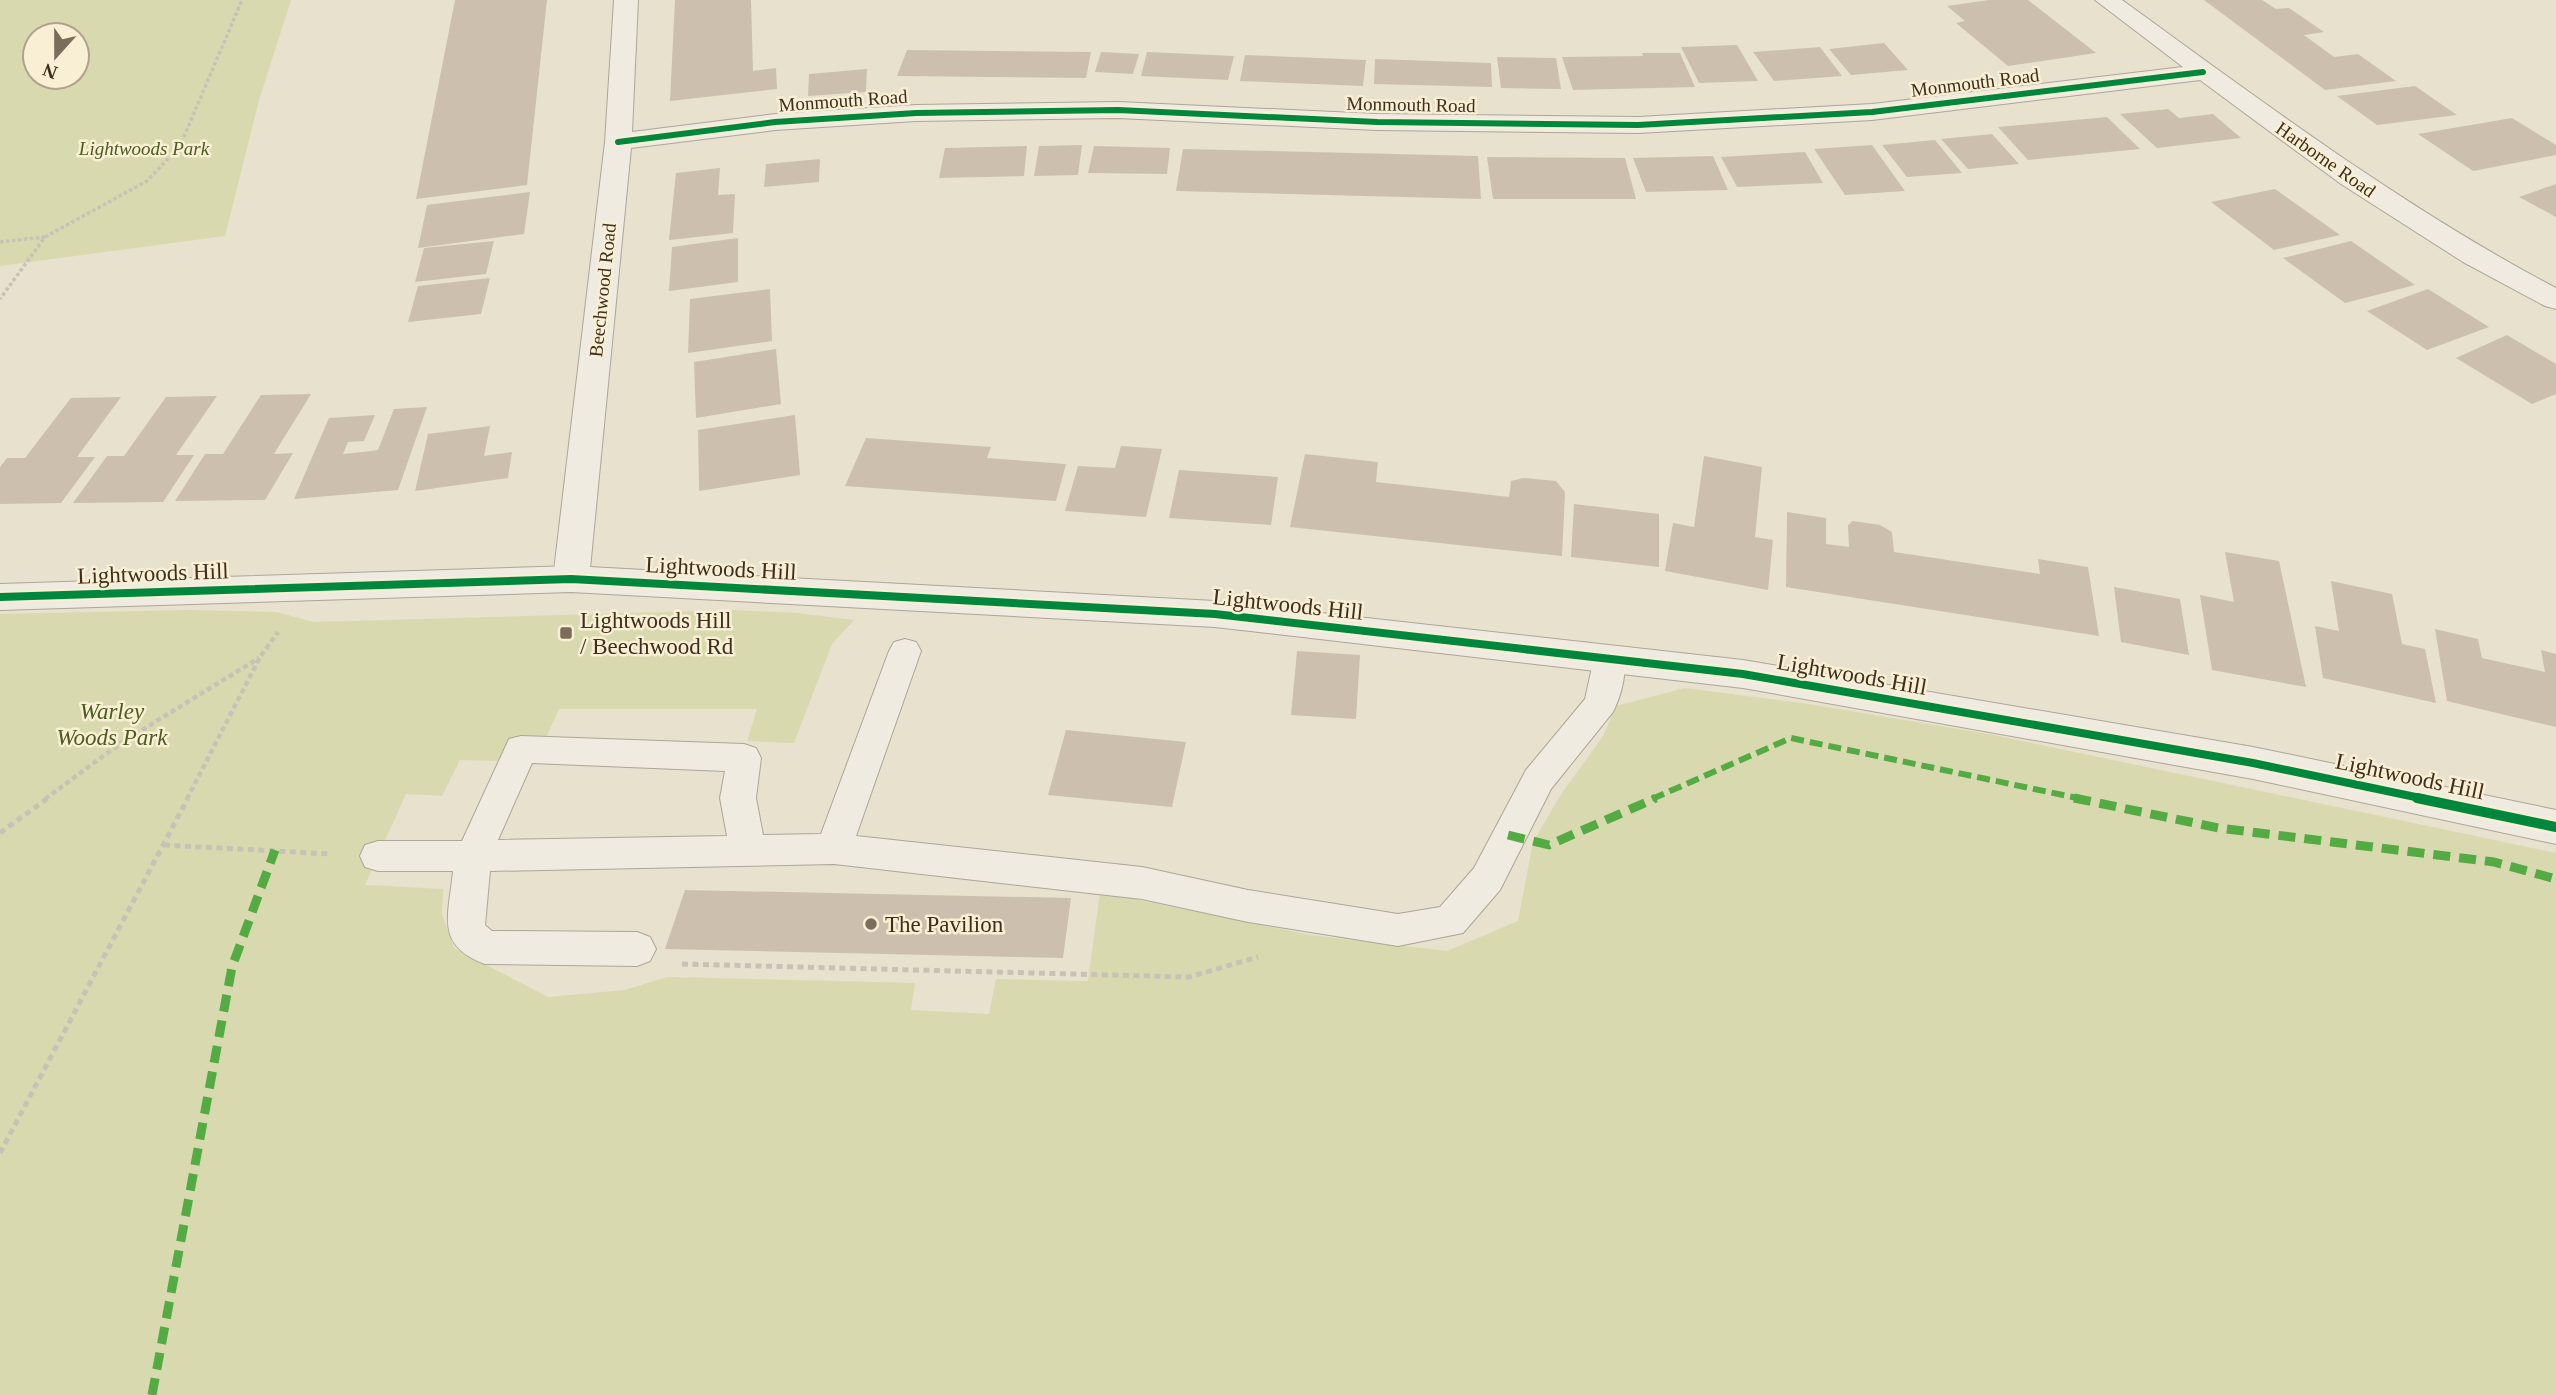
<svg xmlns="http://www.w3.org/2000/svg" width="2556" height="1395" viewBox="0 0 2556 1395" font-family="'Times New Roman',serif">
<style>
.green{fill:#d8d9af;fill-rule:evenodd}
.building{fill:#ccbfae}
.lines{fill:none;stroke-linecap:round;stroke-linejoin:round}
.service-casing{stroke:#ada596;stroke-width:2}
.minor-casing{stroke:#ada596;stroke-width:2}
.tertiary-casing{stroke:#ada596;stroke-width:2}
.path-far2{stroke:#c8c2b6;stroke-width:3.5;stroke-dasharray:3.5 2.5;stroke-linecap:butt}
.path-far1{stroke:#c8c2b6;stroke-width:4.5;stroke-dasharray:5 3.5;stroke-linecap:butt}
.path{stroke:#c8c2b6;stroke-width:5;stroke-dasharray:6 4.5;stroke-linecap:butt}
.service{fill:#efebe1;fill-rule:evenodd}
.minor{fill:#efebe1;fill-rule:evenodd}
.tertiary{fill:#efebe1;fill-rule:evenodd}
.quiet-far1{stroke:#55ab43;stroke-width:6;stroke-dasharray:13 6;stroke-linecap:butt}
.quiet{stroke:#55ab43;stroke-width:9;stroke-dasharray:17 9;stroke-linecap:butt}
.cycleway-far2-casing{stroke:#f9efd4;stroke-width:10}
.cycleway-far1-casing{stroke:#f9efd4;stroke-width:12}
.cycleway-casing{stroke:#f9efd4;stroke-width:15}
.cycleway-far2{stroke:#00873e;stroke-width:6}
.cycleway-far1{stroke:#00873e;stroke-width:8}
.cycleway{stroke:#00873e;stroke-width:10}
.poi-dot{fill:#7a6d5b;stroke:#f9efd4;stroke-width:2.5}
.labels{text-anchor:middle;stroke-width:5;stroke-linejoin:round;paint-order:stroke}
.far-street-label{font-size:19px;fill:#3e2e1d;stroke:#f9efd4}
.far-park-label{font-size:19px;font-style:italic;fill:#4c5c21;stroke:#f9efd4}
.street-label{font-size:23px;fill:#3e2e1d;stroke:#f9efd4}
.poi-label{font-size:23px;fill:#3e2e1d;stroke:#f9efd4;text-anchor:start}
.park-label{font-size:23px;font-style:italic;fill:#4c5c21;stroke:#f9efd4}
</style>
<rect width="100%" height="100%" fill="#e8e1ce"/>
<g class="green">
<path d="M0,0h291l-32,100 -34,136 -225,30zM35,35h42v42h-42z"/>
<polygon points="188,610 276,612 314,622 734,610 797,613 854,620 832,644 794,743 747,741 757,709 559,709 535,762 460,760 442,796 406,794 365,885 443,889 442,914 454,948 548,997 625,990 667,977 915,983 911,1010 989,1014 996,979 1088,981 1100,892 1310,935 1447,951 1518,921 1533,842 1560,796 1603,736 1616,706 1685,688 1802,703 1994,735 2556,853 2556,1395 0,1395 0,614"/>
</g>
<g class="building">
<polygon points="455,0 547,0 527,185 416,199"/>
<polygon points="675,0 751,0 753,71 776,68 777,89 670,101"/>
<polygon points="1989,0 2028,0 2096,53 2008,66 1956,23 1965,21 1947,6"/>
<polygon points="2204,0 2262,0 2276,9 2289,8 2324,32 2304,35 2334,57 2358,54 2396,81 2325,90"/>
<polygon points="1884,43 1908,70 1851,75 1829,49"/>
<polygon points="1737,45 1758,81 1699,83 1681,47"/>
<polygon points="1820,47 1842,76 1774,81 1753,52"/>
<polygon points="907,50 1091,52 1086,78 897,76"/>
<polygon points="1101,52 1139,54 1133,74 1095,72"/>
<polygon points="1147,52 1234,56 1228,80 1141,76"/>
<polygon points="1642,53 1680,53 1695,87 1573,90 1562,57 1643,56"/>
<polygon points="1245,55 1366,60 1363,86 1240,81"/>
<polygon points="1497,57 1556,58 1561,89 1501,88"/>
<polygon points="1375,59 1491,63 1492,87 1374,84"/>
<polygon points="867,69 866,92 808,96 809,74"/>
<polygon points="2415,86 2457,115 2377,125 2337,96"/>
<polygon points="2168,109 2179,118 2213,114 2241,138 2157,148 2120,114"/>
<polygon points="2107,117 2140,149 2028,160 1998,127"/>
<polygon points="2512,118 2556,145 2556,155 2473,171 2418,134"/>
<polygon points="1992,134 2019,164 1968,169 1941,139"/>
<polygon points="1935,140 1962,173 1907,177 1882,145"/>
<polygon points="1082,145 1078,175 1034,176 1039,146"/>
<polygon points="1872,145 1905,191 1845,195 1814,149"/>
<polygon points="1027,146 1024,176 939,178 945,148"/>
<polygon points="1094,146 1170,148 1167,174 1088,173"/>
<polygon points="1183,149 1478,156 1481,199 1176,191"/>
<polygon points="1805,152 1823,183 1737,187 1721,157"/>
<polygon points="1713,156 1728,190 1646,192 1633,158"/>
<polygon points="1487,157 1625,158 1636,199 1493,199"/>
<polygon points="820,159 819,182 764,187 766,164"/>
<polygon points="720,168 718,195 735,194 733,233 669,240 676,173"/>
<polygon points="2556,184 2556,217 2519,197"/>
<polygon points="2275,189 2340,235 2274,250 2211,202"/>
<polygon points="530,192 524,234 418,248 427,205"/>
<polygon points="738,238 738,282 669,291 672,247"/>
<polygon points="494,241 486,274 415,282 424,248"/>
<polygon points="2351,241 2415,285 2345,303 2283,258"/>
<polygon points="490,278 481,314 408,322 418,286"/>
<polygon points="770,289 772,341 688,353 690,299"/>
<polygon points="2428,289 2489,327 2427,350 2367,311"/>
<polygon points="2507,335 2556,364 2556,394 2532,404 2456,358"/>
<polygon points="776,349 781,404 696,418 694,362"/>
<polygon points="311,394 274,454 293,453 265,500 175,501 205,454 223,454 261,395"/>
<polygon points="217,396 176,455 194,455 163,502 73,503 107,456 124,456 166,397"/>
<polygon points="121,397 77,457 95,457 61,503 0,504 0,467 7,458 25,458 71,398"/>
<polygon points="427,407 398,490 294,499 329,418 375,415 364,441 348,442 343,454 362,452 378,450 394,409"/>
<polygon points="795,415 800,475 699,491 698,430"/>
<polygon points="490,426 484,456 512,452 508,478 415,491 428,434"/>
<polygon points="866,438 991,447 987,458 1066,464 1056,501 845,486"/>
<polygon points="1121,446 1162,449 1146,517 1065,511 1078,466 1115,468"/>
<polygon points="1305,454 1378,462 1376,482 1509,497 1511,481 1523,478 1556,481 1565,492 1562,556 1290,527"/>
<polygon points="1704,456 1762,467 1755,537 1773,540 1768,590 1665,571 1673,523 1694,527"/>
<polygon points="1179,470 1278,477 1271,525 1169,518"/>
<polygon points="1574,504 1659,514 1659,567 1571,557"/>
<polygon points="1787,512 1826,518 1826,544 1849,547 1848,525 1853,521 1880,525 1892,532 1894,552 2040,574 2038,559 2088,567 2099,636 1786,587"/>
<polygon points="2225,552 2279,561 2306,687 2212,670 2200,595 2234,602"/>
<polygon points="2331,581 2392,594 2402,644 2425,649 2436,703 2323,678 2315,626 2339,631"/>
<polygon points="2114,587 2180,599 2189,655 2121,642"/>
<polygon points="2435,629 2478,639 2482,658 2545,672 2541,650 2556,654 2556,727 2447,701"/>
<polygon points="1297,651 1360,655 1356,719 1291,715"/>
<polygon points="1066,730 1186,742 1172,807 1048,795"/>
<polygon points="685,890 1071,898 1063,958 665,949"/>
</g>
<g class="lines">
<defs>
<path id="service" d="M905,639l11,3 5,9 -65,185 286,31 106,23 150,24 42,-7 34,-39 52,-98 59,-71 9,-41 5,-9 11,-3 11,3c9,16 0,48 -8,63l-62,77 -51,101 -37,43 -65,13 -150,-24 -106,-23 -308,-35 -344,7 -5,54 7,6 145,1 13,5 6,12 -6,12 -13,5 -152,-2c-51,-19 -36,-49 -32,-93h-75l-13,-4 -5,-11 5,-11 13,-4h84l47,-102 12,-3 223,8 12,4 5,10 -5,40 7,37 58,-1 68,-183 5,-9zM532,763l193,8 -5,27 7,38 -229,4z"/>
<path id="minor" d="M614,0h24l-6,132 143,-18 141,-9 202,-3 259,12 261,3 234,-13 311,-37 -88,-67h27c141,102 280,207 434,288v21l-11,-3 -82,-44 -122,-78 -141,-104 -328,40 -234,13 -261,-3 -259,-12 -202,3 -141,9 -144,18 -42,431 -5,9 -13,4 -13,-4 -5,-9 52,-437z"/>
<polygon id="tertiary" points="571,566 1215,601 1743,660 2253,747 2556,810 2556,844 2253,779 1743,688 1215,627 571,592 0,610 0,584"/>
</defs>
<use href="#service" class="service-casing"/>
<use href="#minor" class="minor-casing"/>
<use href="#tertiary" class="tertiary-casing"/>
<g class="path-far2">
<polyline points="45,237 147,181 180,146 242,0"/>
<polyline points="0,242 45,237 0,299"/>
</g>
<g class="path-far1">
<polyline points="45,799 121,743 259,658"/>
<polyline points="187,799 260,657 278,632"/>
</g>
<g class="path">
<polyline points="0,833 48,798"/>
<polyline points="164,845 331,854"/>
<polyline points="682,964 1189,977 1258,957"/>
<polyline points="0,1153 188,798"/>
</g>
<use href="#service" class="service"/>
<use href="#minor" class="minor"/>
<use href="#tertiary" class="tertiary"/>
<polyline class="quiet-far1" points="1652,799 1791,738 2082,799"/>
<g class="quiet">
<polyline points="2074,798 2219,828 2494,862 2556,879"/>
<polyline points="1508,835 1549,845 1656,798"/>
<polyline points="152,1395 232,967 275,850"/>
</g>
<defs>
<polyline id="cycleway-far2" points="618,142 775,122 916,113 1118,110 1377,122 1638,125 1872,112 2203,72"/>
<polyline id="cycleway-far1" points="0,597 571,579 1215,614 1743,674 2253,763 2425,799"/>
<polyline id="cycleway" points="2417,798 2556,827"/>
</defs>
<use href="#cycleway-far2" class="cycleway-far2-casing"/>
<use href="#cycleway-far1" class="cycleway-far1-casing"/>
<use href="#cycleway" class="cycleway-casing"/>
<use href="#cycleway-far2" class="cycleway-far2"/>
<use href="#cycleway-far1" class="cycleway-far1"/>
<use href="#cycleway" class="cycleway"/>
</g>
<g class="poi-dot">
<rect x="559" y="626" width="14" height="14" rx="3.5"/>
<circle cx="871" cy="924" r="7"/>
</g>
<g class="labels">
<g class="far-street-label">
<text transform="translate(1975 82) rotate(-7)" y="7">Monmouth Road</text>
<text transform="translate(843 100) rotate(-4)" y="7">Monmouth Road</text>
<text transform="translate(1411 104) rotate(1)" y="7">Monmouth Road</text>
<text transform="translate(2326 159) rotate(35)" y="7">Harborne Road</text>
<text transform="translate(602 290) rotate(-84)" y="7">Beechwood Road</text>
</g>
<g class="far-park-label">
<text x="144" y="155">Lightwoods Park</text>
</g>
<g class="street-label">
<text transform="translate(721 568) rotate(3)" y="8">Lightwoods Hill</text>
<text transform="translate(153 573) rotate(-2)" y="8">Lightwoods Hill</text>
<text transform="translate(1288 604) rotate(6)" y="8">Lightwoods Hill</text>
<text transform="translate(1852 674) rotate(10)" y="8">Lightwoods Hill</text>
<text transform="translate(2410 776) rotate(12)" y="8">Lightwoods Hill</text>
</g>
<g class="poi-label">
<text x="580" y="628">Lightwoods Hill<tspan x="580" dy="26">/ Beechwood Rd</tspan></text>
<text x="885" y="932">The Pavilion</text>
</g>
<g class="park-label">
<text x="112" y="719">Warley<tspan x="112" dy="26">Woods Park</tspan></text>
</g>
</g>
<g transform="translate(56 56) rotate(201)"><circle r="33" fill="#f9efd4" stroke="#aea28b" stroke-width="2"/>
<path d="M0-5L12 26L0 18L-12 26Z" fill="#7a6d5b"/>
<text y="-10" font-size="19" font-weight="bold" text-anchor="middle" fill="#3e2e1d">N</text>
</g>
</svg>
